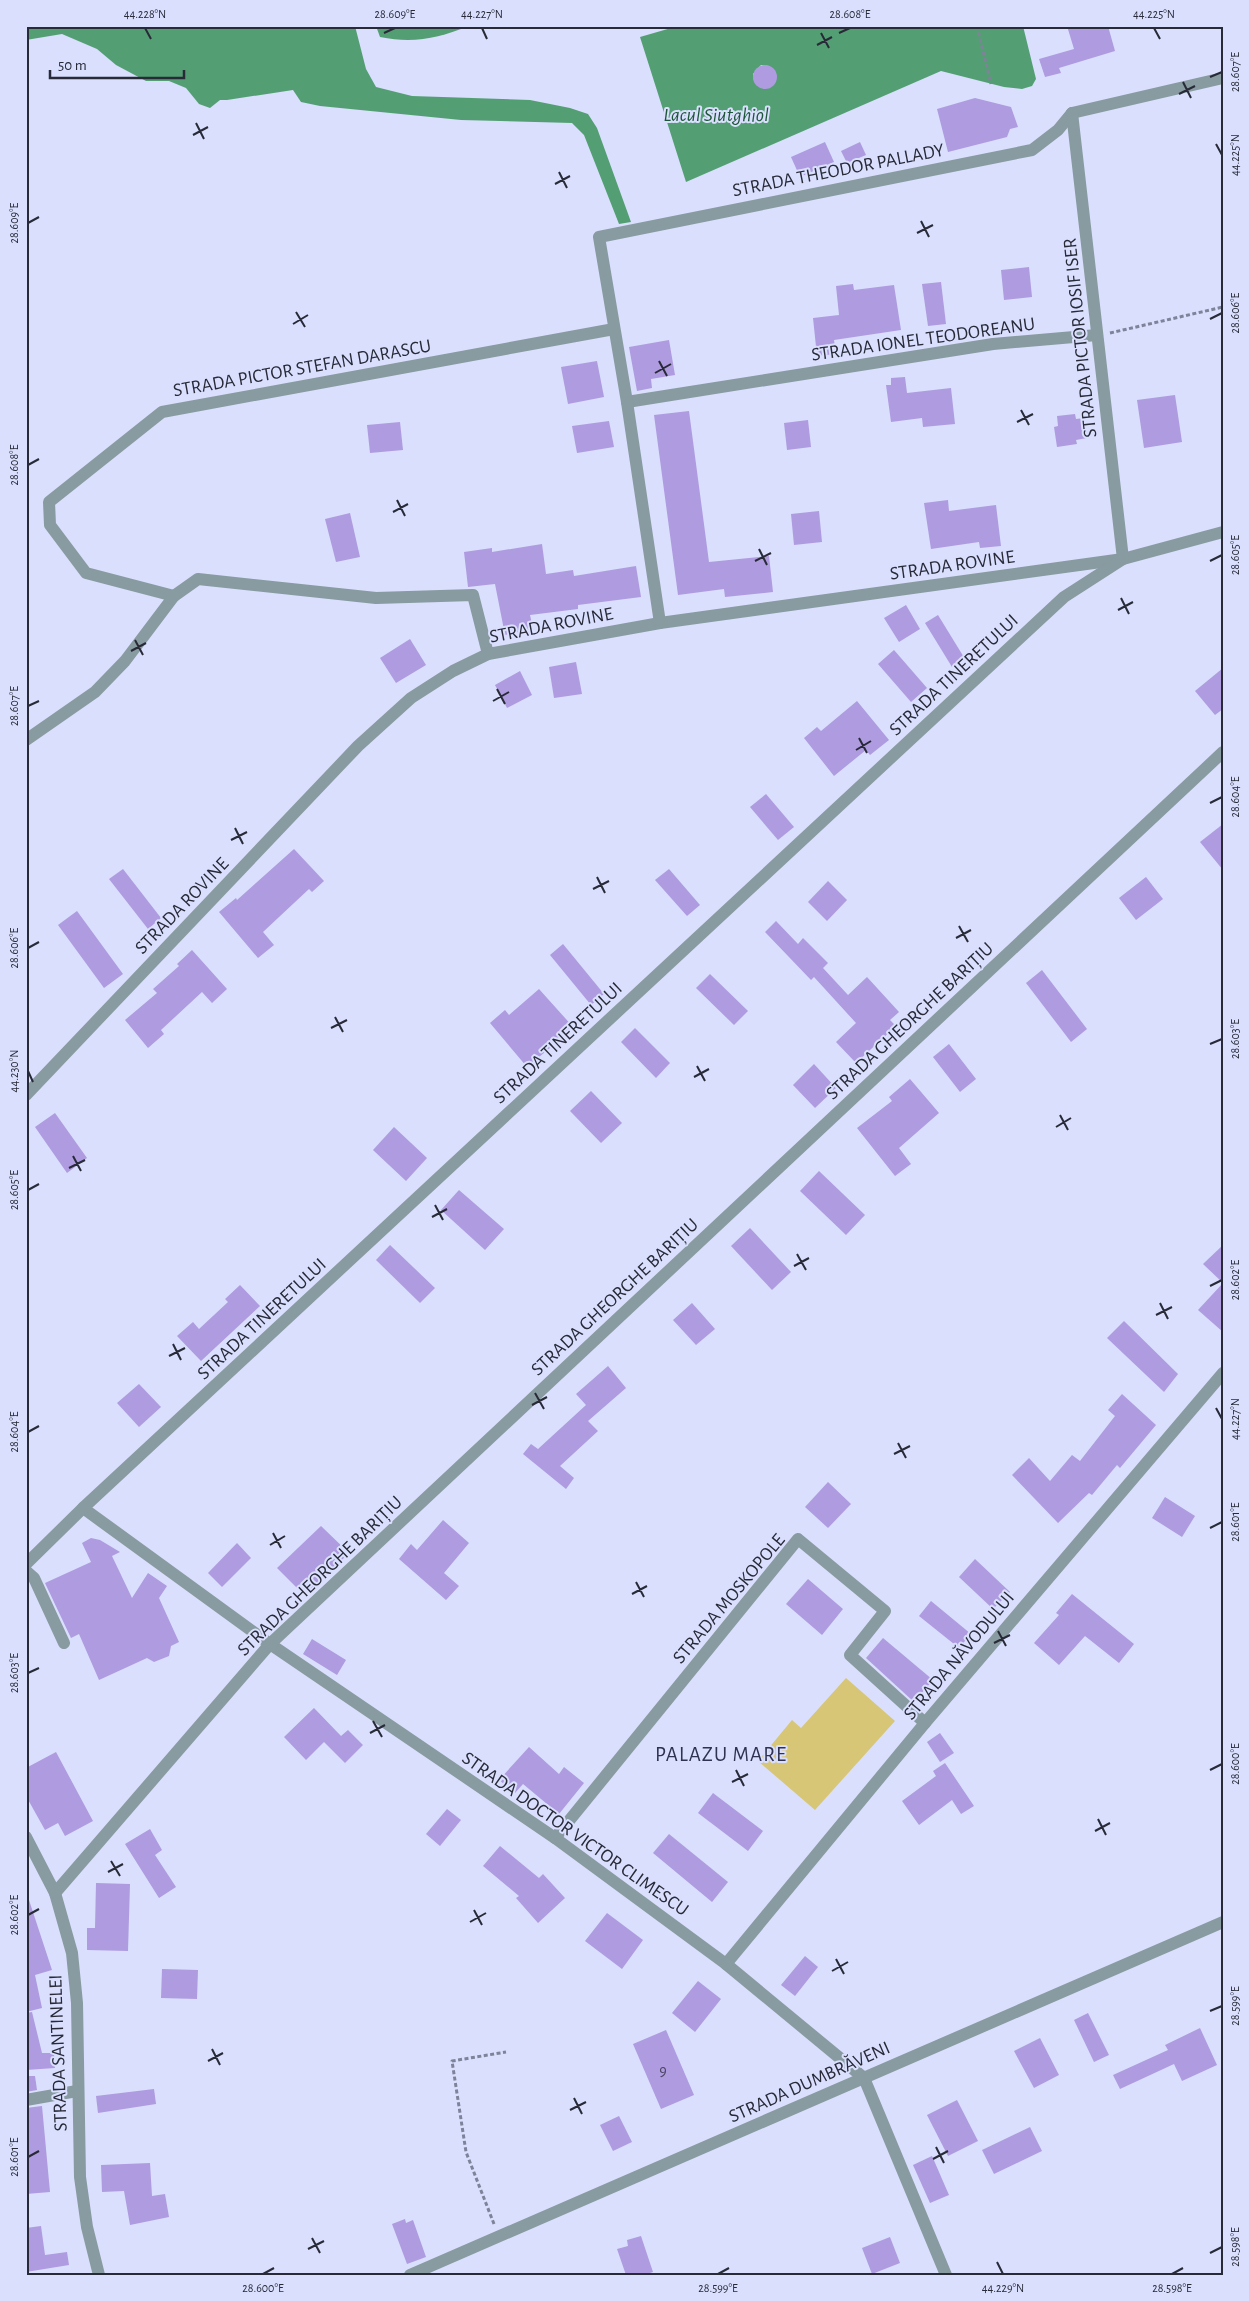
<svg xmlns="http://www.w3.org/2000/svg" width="1249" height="2301" viewBox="0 0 1249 2301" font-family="'Alegreya Sans',sans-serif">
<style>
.green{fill:#d8c677}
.water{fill:#539f73;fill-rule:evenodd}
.building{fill:#af9be0}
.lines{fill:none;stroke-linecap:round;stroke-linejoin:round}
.path{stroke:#7f8399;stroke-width:3;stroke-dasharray:4 2.5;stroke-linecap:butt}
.minor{stroke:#889ba0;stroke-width:12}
.ticks{fill:none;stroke:#282a38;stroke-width:2}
.labels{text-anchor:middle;stroke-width:4;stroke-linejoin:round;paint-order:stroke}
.number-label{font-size:16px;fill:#4a4662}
.street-label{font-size:19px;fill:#282a38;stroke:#d9dffd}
.water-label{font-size:20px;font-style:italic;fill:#1c5537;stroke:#d9dffd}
.quarter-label{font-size:21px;letter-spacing:1px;fill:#2f3351;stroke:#d9dffd}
.neatline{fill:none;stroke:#282a38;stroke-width:2}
.ticks-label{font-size:12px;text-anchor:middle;fill:#282a38}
</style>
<rect width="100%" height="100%" fill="#d9dffd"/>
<polygon class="green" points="846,1678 895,1721 815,1810 758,1761 792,1720 801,1728"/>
<g class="water">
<polygon points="26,26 355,26 366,69 376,87 412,96 530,100 570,108 588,114 597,128 631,222 619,224 584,135 572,123 461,120 320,106 301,102 293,90 227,100 220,100 210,108 199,104 186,88 169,81 146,81 116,65 97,49 62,34 26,40"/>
<path d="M376,26h93c-31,12 -55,18 -89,11z"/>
<path d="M678,26h345l13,53 -4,7 -10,3 -18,-2 -63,-16 -255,111 -46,-145zM761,65l8,1 6,5v11l-6,5 -7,1 -8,-7 -1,-7z"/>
</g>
<g class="building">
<polygon points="1067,26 1108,26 1115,51 1059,68 1061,73 1045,77 1039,59 1074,49"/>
<circle cx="765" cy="77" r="12"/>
<polygon points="975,98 1011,107 1018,127 1010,129 1007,137 948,152 937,109"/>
<polygon points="825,142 834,162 800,177 791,157"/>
<polygon points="860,142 866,155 847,163 841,151"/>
<polygon points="1029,267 1032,297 1004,300 1001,270"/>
<polygon points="941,282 946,324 928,326 922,284"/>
<polygon points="853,284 854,290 894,285 901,330 834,340 836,354 817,356 813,318 839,315 836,286"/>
<polygon points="669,340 675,375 651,379 652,388 637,391 629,347"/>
<polygon points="597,361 604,397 568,404 561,367"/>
<polygon points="905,377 907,393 951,388 955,424 923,427 922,418 891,422 886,385 891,385 891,378"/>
<polygon points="1175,395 1182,442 1144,448 1137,400"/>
<polygon points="689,411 709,562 769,556 773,592 725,597 724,589 678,595 654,415"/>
<polygon points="1075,414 1076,419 1084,418 1087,438 1076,440 1077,444 1057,447 1054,427 1058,426 1057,416"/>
<polygon points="808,420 811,447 787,450 784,423"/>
<polygon points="609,421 614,447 577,453 572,426"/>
<polygon points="400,422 403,450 370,453 367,425"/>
<polygon points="948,500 949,511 996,505 1001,546 980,548 979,542 931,549 924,503"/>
<polygon points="819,511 822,542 794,545 791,514"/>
<polygon points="350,513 360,557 336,562 325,519"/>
<polygon points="542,544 546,574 573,570 574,576 636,566 641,597 578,605 578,609 530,615 533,629 505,635 495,584 468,587 464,552 492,548 492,552"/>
<polygon points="906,605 920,629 899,642 884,618"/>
<polygon points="938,615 965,659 952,667 925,623"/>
<polygon points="410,639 426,665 396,683 380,658"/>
<polygon points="894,650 927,688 911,702 878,664"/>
<polygon points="576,662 582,694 554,698 549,667"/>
<polygon points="1223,668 1223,709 1215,715 1195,691"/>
<polygon points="520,671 532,695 507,708 495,685"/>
<polygon points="857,701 889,740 870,755 866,750 834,776 804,738 817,727 821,731"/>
<polygon points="766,794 794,827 778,840 750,807"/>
<polygon points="1223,824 1223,870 1200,842"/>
<polygon points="294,849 324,881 312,892 309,889 263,932 274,945 258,958 219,912 236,898 237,900"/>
<polygon points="123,869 161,918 148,929 109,879"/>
<polygon points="669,869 700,905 687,916 655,880"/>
<polygon points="1146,877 1163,899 1136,920 1119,898"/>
<polygon points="828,881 847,900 827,921 808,902"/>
<polygon points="77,911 123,974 104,988 58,925"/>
<polygon points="776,921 798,944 803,938 828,963 823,968 848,995 867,977 899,1012 890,1020 896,1026 856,1063 836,1042 856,1023 814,977 811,980 765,932"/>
<polygon points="563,944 604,994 591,1005 550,955"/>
<polygon points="192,950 227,989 212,1003 202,992 161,1030 164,1034 148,1048 125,1020 157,993 153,989 179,966 177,964"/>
<polygon points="1042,970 1087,1029 1071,1042 1026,983"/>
<polygon points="710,974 748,1011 734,1025 696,988"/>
<polygon points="539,989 574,1028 527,1067 490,1023 505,1010 509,1015"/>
<polygon points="635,1028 670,1063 656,1078 621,1042"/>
<polygon points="949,1044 976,1079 960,1092 933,1057"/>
<polygon points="814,1064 836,1088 815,1108 793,1085"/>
<polygon points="910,1079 939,1113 899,1148 911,1164 895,1176 857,1128 892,1101 889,1097"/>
<polygon points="591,1091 622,1123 601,1143 570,1111"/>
<polygon points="55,1113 87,1158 67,1173 35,1127"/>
<polygon points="394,1127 427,1158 406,1181 373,1150"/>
<polygon points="819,1171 865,1215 846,1235 800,1191"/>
<polygon points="459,1190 504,1229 485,1250 441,1210"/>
<polygon points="750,1228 791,1272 772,1290 731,1246"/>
<polygon points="390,1245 435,1288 420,1303 376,1260"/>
<polygon points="1223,1245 1223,1283 1203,1264"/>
<polygon points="1223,1283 1223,1332 1198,1310"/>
<polygon points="240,1285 260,1306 201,1361 177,1336 193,1322 199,1329 228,1302 225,1299"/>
<polygon points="692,1303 715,1329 696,1345 673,1320"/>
<polygon points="1124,1321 1178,1374 1164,1392 1107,1338"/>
<polygon points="608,1366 626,1388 588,1421 598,1431 560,1466 574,1478 566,1489 523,1454 531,1444 538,1449 586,1405 576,1394"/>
<polygon points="139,1384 161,1407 139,1427 117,1403"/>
<polygon points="1122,1394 1156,1425 1120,1468 1117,1465 1092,1495 1089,1493 1058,1523 1012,1475 1029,1458 1050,1481 1072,1455 1080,1461 1115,1416 1108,1410"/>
<polygon points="828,1482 851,1504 828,1528 805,1507"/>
<polygon points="1165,1497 1195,1516 1182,1537 1152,1518"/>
<polygon points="443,1520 469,1543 444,1573 459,1586 446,1600 399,1559 411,1544 417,1550"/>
<polygon points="321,1526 349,1553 305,1596 277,1568"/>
<polygon points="91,1538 100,1540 120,1552 112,1556 132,1598 148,1573 167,1586 159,1598 179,1642 171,1646 169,1656 154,1662 147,1658 99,1680 79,1634 71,1638 45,1583 91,1562 82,1543"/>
<polygon points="237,1543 251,1558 222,1587 208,1573"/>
<polygon points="975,1559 1010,1592 993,1609 959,1577"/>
<polygon points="808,1579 843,1609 822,1635 786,1604"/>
<polygon points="1072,1594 1134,1644 1119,1663 1085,1636 1059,1665 1034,1643 1059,1615 1056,1613"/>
<polygon points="931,1601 971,1634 959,1648 919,1616"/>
<polygon points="883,1638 933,1680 914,1702 866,1658"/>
<polygon points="312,1639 346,1660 337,1675 303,1654"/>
<polygon points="314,1708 341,1736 348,1730 363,1745 345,1763 324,1742 306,1760 284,1737"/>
<polygon points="940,1733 954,1753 940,1762 927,1742"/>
<polygon points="529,1747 559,1774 564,1767 584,1783 559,1814 523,1784 515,1793 499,1780"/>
<polygon points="56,1752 93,1821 65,1836 58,1823 45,1830 26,1796 26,1768"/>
<polygon points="945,1763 974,1806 961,1814 952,1800 919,1825 902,1801 936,1776 933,1771"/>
<polygon points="713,1793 763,1831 748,1851 698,1813"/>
<polygon points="447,1809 461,1820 440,1846 426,1834"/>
<polygon points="150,1829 162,1850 155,1855 176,1887 159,1898 125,1844"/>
<polygon points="669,1834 728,1882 712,1902 653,1853"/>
<polygon points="500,1846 539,1878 543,1874 565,1898 538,1923 516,1898 519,1896 483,1866"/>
<polygon points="96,1883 130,1884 128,1951 87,1950 87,1928 95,1928"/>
<polygon points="26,1900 29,1900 52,1970 35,1975 42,2008 26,2012"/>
<polygon points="607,1913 643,1940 622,1969 585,1941"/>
<polygon points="805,1956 818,1967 795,1996 781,1985"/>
<polygon points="162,1969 198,1970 197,1999 161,1998"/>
<polygon points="698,1981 721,1999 695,2032 672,2013"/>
<polygon points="32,2012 42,2053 54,2053 55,2068 26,2070 26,2013"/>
<polygon points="1088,2013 1109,2055 1094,2062 1074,2020"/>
<polygon points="1200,2028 1217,2065 1182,2081 1174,2064 1120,2089 1113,2075 1168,2050 1165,2045"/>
<polygon points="666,2030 694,2095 661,2109 633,2044"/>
<polygon points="1040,2038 1059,2075 1034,2088 1014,2051"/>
<polygon points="26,2076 35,2076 37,2090 26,2092"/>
<polygon points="154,2089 156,2104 98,2113 96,2096"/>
<polygon points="957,2100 978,2141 948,2156 927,2115"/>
<polygon points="42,2106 50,2192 26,2194 26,2108"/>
<polygon points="619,2116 632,2142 613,2151 600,2125"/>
<polygon points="1030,2127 1042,2151 994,2174 982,2150"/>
<polygon points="932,2156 949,2195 930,2203 913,2165"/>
<polygon points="150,2163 152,2196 165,2194 169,2217 130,2225 124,2191 102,2192 101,2165"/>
<polygon points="405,2219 406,2223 413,2220 426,2257 407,2264 392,2224"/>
<polygon points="41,2226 45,2255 67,2252 69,2265 26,2272 26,2228"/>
<polygon points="641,2236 653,2272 644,2275 626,2275 617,2249 628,2246 627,2240"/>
<polygon points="890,2237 900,2263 872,2274 862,2248"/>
</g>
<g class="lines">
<g class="path">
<polyline points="977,26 991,84"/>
<polyline points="1110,333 1223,307"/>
<polyline points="494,2224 466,2152 452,2061 506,2052"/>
</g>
<g class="minor">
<polyline points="1072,113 1223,78"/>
<polyline points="627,402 993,344 1097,335"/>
<polyline points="174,596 86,573 50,525 49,502 162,412 614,329"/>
<polyline points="660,623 627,402 599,237 1032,150 1058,130 1072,113"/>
<polyline points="26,740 95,692 125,661 174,596 198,579 376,598 473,595 488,654"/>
<polyline points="26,1095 358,746 411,698 453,671 488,654 660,623 1123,559 1223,532"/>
<polyline points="83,1508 270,1644 555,1838 726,1964 864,2078 946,2275"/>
<polyline points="26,1564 83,1508 1064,597 1123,559 1072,113"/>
<polyline points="26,1571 34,1578 64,1643"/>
<polyline points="26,1837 55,1893 72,1953 77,2003 80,2177 87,2227 99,2275"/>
<polyline points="555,1838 798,1539 885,1611 850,1655 925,1723"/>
<polyline points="55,1893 270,1644 1223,752"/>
<polyline points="726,1964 925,1723 1223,1373"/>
<polyline points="26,2100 77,2091"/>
<polyline points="410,2275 1223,1922"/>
</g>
</g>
<path class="ticks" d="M145,28l6,11M482,28l5,11M1154,28l6,11M384,33l11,-5M821,33l8,15M839,33l11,-5M817,45l15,-8M1210,77l12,-5M1183,82l8,16M1179,94l16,-8M196,123l8,16M193,135l15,-8M1216,144l6,11M559,172l8,16M555,184l15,-8M921,221l8,16M28,223l11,-6M917,233l16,-8M296,312l9,15M1210,319l12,-6M293,324l15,-9M659,361l8,15M655,373l16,-9M1021,410l8,15M1017,422l16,-8M28,465l11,-6M397,500l8,16M393,512l15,-8M759,549l8,16M755,561l16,-8M1210,561l12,-6M1121,598l8,16M1118,610l15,-8M135,640l8,15M131,651l15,-8M497,689l8,15M493,701l16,-9M28,706l11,-5M859,738l8,15M856,750l15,-9M1210,803l12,-6M235,828l8,16M231,840l16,-8M597,877l8,16M593,889l16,-8M959,926l9,16M956,938l15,-8M28,948l11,-6M335,1017l8,15M331,1028l16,-8M1210,1044l12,-5M697,1066l8,15M28,1071l5,11M694,1077l15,-8M1060,1115l8,15M1056,1127l15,-9M73,1156l8,15M69,1168l16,-8M28,1190l11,-6M435,1205l8,15M432,1217l15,-8M797,1254l9,16M794,1266l15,-8M1210,1286l12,-6M1160,1303l8,16M1156,1315l16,-8M173,1344l8,16M169,1356l16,-8M535,1393l9,16M532,1405l15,-8M1216,1408l6,11M28,1432l11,-6M898,1443l8,15M894,1454l16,-8M1210,1528l12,-6M273,1533l8,15M270,1545l15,-9M636,1582l8,15M632,1594l15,-8M998,1631l8,15M994,1643l16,-8M28,1673l11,-5M373,1721l9,16M370,1733l15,-8M736,1770l8,16M1210,1770l12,-6M732,1782l16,-8M1098,1819l8,16M1095,1831l15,-8M111,1861l9,15M108,1872l15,-8M474,1910l8,15M28,1915l11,-6M470,1922l16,-9M836,1959l8,15M832,1971l16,-9M1210,2011l12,-5M212,2049l8,16M208,2061l15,-8M574,2098l8,16M570,2110l16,-8M936,2147l8,16M28,2157l11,-6M933,2159l15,-8M312,2238l8,15M308,2249l16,-8M1210,2253l12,-6M997,2262l6,12M263,2274l11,-6M718,2274l11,-6M1172,2274l11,-6"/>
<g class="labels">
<g class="number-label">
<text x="663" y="2076">9</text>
</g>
<g class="street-label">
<text transform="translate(838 169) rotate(-11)" y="7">STRADA THEODOR PALLADY</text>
<text transform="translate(923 338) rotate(-8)" y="7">STRADA IONEL TEODOREANU</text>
<text transform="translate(1079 338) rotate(-96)" y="7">STRADA PICTOR IOSIF ISER</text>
<text transform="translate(302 367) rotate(-10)" y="7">STRADA PICTOR STEFAN DARASCU</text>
<text transform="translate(952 564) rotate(-8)" y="7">STRADA ROVINE</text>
<text transform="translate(551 624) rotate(-11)" y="7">STRADA ROVINE</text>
<text transform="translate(953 674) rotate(-43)" y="7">STRADA TINERETULUI</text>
<text transform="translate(181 905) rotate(-46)" y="7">STRADA ROVINE</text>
<text transform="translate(909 1020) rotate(-43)" y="7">STRADA GHEORGHE BARIȚIU</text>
<text transform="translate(557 1042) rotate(-43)" y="7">STRADA TINERETULUI</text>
<text transform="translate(614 1296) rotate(-43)" y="7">STRADA GHEORGHE BARIȚIU</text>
<text transform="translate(261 1318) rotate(-43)" y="7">STRADA TINERETULUI</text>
<text transform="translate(319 1575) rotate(-44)" y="7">STRADA GHEORGHE BARIȚIU</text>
<text transform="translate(728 1598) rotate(-50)" y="7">STRADA MOSKOPOLE</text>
<text transform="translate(958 1655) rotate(-50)" y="7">STRADA NĂVODULUI</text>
<text transform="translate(576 1833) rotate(35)" y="7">STRADA DOCTOR VICTOR CLIMESCU</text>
<text transform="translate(57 2053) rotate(-92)" y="7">STRADA SANTINELEI</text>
<text transform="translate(809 2081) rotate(-24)" y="7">STRADA DUMBRĂVENI</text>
</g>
<g class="water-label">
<text x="716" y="121">Lacul Siutghiol</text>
</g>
<g class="quarter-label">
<text x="721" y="1761">PALAZU MARE</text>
</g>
</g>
<rect width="1249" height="2301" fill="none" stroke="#d9dffd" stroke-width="55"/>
<path d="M50 70v8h134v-8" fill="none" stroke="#282a38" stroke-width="2.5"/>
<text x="58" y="70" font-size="15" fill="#282a38" stroke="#d9dffd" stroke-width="4" paint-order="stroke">50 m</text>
<rect x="28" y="28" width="1194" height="2246" class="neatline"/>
<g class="ticks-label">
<text x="145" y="18">44.228°N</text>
<text x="395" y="18">28.609°E</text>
<text x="482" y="18">44.227°N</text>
<text x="850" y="18">28.608°E</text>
<text x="1154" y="18">44.225°N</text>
<text transform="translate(1235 72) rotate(-90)" y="4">28.607°E</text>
<text transform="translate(1235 155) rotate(-90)" y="4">44.225°N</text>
<text transform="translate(14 223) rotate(-90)" y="4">28.609°E</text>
<text transform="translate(1235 313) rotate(-90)" y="4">28.606°E</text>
<text transform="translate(14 465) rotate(-90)" y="4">28.608°E</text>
<text transform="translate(1235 555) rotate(-90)" y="4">28.605°E</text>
<text transform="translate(14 706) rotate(-90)" y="4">28.607°E</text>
<text transform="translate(1235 797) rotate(-90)" y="4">28.604°E</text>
<text transform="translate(14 948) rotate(-90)" y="4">28.606°E</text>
<text transform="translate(1235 1039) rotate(-90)" y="4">28.603°E</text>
<text transform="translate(14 1071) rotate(-90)" y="4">44.230°N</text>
<text transform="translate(14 1190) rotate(-90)" y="4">28.605°E</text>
<text transform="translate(1235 1280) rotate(-90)" y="4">28.602°E</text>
<text transform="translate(1235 1419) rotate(-90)" y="4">44.227°N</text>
<text transform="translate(14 1432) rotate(-90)" y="4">28.604°E</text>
<text transform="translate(1235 1522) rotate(-90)" y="4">28.601°E</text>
<text transform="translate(14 1673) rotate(-90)" y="4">28.603°E</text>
<text transform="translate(1235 1764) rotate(-90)" y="4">28.600°E</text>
<text transform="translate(14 1915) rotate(-90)" y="4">28.602°E</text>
<text transform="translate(1235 2006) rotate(-90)" y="4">28.599°E</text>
<text transform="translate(14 2157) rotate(-90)" y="4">28.601°E</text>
<text transform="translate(1235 2247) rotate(-90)" y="4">28.598°E</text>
<text x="263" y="2292">28.600°E</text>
<text x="718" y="2292">28.599°E</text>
<text x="1003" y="2292">44.229°N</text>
<text x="1172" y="2292">28.598°E</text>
</g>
</svg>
